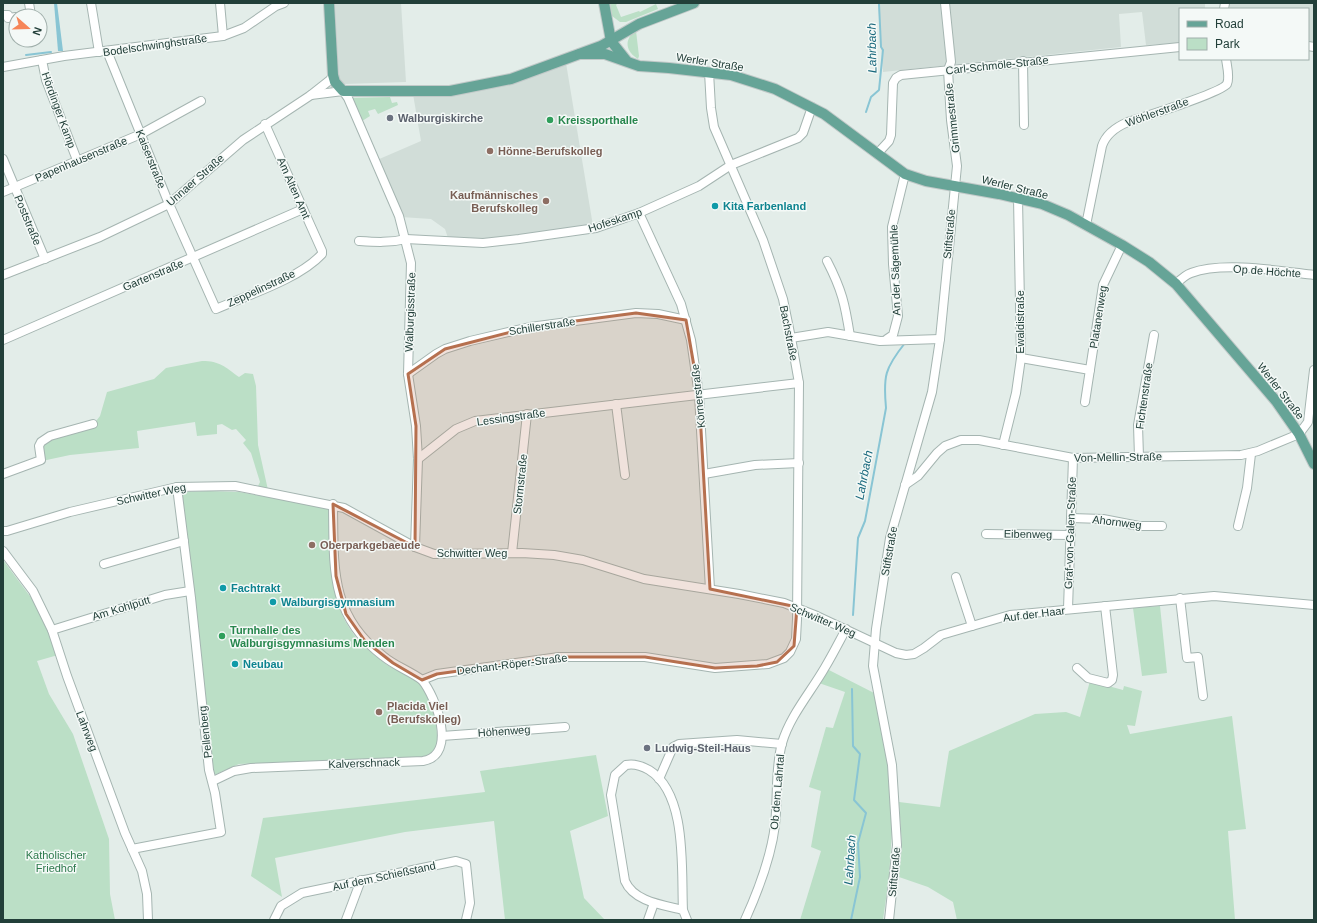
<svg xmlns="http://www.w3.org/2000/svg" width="1317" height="923" viewBox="0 0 1317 923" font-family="Helvetica,sans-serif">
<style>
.built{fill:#d1ddd8}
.green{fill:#bbdfc6}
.water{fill:#89c5d4}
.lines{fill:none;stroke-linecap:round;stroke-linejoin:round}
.stream{stroke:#89c5d4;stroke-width:2}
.minor-casing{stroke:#a5b5b1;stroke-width:10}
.major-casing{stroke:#c1c9c8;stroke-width:12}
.minor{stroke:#fff;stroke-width:8}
.major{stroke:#66a497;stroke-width:10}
.marked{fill:#b6704f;fill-opacity:0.2;stroke:#b6704f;stroke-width:3;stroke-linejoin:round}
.worship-dot{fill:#6b7280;stroke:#f4f9f7;stroke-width:1.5}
.leisure-dot{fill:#2e9e5b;stroke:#f4f9f7;stroke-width:1.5}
.education-dot{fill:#8d6e63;stroke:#f4f9f7;stroke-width:1.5}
.culture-dot{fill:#0f9aa8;stroke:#f4f9f7;stroke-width:1.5}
.labels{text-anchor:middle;stroke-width:3;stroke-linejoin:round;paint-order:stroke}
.street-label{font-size:11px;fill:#223f39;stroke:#f4f9f7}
.worship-label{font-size:11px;font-weight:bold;fill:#5b616d;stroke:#f4f9f7;text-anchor:start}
.leisure-label{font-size:11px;font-weight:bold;fill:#27864d;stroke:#f4f9f7;text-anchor:start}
.education-label{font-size:11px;font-weight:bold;fill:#785e54;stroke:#f4f9f7;text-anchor:start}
.culture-label{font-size:11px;font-weight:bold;fill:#0d838f;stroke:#f4f9f7;text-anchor:start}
.park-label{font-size:11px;fill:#2b784b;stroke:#f4f9f7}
.water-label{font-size:12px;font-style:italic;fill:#1a697d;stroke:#f4f9f7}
</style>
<rect width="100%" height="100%" fill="#e3ede9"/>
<g class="built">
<polygon points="335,3 401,3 406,82 344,84 339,80"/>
<polygon points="878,3 1205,3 1205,9 1180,9 1180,43 1146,45 1142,12 1119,14 1121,47 883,72"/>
<polygon points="1229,3 1314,3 1314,44 1308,44 1308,9 1230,9"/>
<polygon points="566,63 593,226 482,240 448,238 445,229 431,219 401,217 377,160 421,141 413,94 450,93"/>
</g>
<g class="green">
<polygon points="610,3 618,3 616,5 621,17 639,11 640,12 656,4 658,9 626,22 620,22 612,16"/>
<path d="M636,31l3,25 -1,3c-12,-7 -15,-20 -2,-28z"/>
<polygon points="390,97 392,103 397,102 398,105 378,114 375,109 368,111 370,116 359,123 348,98"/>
<path d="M202,361c18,0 23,6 37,16l6,-4 8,1 3,12 2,59 10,45 -11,-2 3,-6 -9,-29 -8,-10 3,-3 -10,-11 -4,1 -10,-6 -5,1v9l-20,2 -2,-14 -58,9 2,17 -69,7 -28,6 -1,-19 52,-17 7,-9 7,-24 47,-13 12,-11z"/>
<path d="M209,491l30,1 91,16c2,39 -3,87 20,121 9,14 24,26 37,36 12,7 27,11 36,22 12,16 15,42 14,61l-11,9 -187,7 -25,11 -32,-283z"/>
<polygon points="3,560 35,603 42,617 58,655 37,661 49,694 73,734 109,839 110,894 115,920 3,920"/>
<polygon points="1160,606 1167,673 1142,676 1133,608"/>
<polygon points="825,668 878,695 894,799 889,877 883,920 800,920 821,851 811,847 821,791 809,787 826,727 833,728 845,692 816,682"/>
<polygon points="1090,681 1123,690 1124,686 1142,691 1135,726 1127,725 1130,734 1232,716 1246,829 1228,831 1235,920 957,920 953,902 928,887 899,877 902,846 899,802 940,807 949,751 1035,714 1066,712 1080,717"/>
<polygon points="596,755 608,816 570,831 584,898 605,920 505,920 494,821 405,832 275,858 282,897 251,876 263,818 485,792 480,771"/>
</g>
<polygon class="water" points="54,3 57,3 63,51 58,51"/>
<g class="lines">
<g class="stream">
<polyline points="26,55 51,52"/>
<polyline points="866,112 871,97 879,90 883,50 881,47 879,4"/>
<path d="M853,615l5,-77 7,-17 21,-113c-3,-32 -1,-40 19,-65"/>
<polyline points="851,920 860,877 858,843 866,813 854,800 860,754 853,746 852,689"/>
</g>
<defs>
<g id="minor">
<polyline points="91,3 99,52"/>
<polyline points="220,3 223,36"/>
<polyline points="1224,9 1225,3"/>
<polyline points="3,15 8,15 8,18 16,17"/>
<polyline points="21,16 31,15 29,3"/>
<polyline points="1308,46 1314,47"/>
<path d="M107,51l62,153 47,105c32,-14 83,-30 106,-55v-3l-57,-127"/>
<polyline points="42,60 46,80 77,160"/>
<polyline points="1023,61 1024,125"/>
<polyline points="3,67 64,56 223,36 244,28 276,6 284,3"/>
<polyline points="311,95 343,91 348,98 399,216 411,263 408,374 416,426 418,459 415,547"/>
<polyline points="877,154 889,141 891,135 893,83 896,78 901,75 1180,47"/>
<polyline points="3,159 45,259"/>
<polyline points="3,192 141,134 201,101"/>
<polyline points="639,213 681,304 691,340 699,395 710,589"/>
<path d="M1086,225l16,-79c4,-12 14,-19 26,-24 15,-5 93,-29 99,-38 3,-6 0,-18 -1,-25"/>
<path d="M359,241c16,1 31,2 47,-2l77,4 36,-4 77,-11 43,-15 60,-27 32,-21 67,-27 5,-5 9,-26"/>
<path d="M827,261c15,29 18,43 23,75"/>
<polyline points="3,275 100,237 169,204 243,140 311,95 330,80 333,75"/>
<path d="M1176,284c4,-4 9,-9 15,-11 32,-12 89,-2 123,2"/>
<polyline points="791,338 828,332 880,341 940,339"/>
<polyline points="887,339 893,335 898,316 893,264 892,227 905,174"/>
<polyline points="3,340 303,209"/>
<polyline points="1021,358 1090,370"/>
<polyline points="408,374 436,354 445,349 470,341 530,327 636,313 658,314 686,320"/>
<polyline points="1085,402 1103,285 1122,245"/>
<polyline points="616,404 625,475"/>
<polyline points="1003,445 1016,393 1021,358 1018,198"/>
<polyline points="1139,457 1138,425 1154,335"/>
<polyline points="418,459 456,429 475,421 799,383"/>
<polyline points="3,474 41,460 39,446 41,442 50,436 93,424"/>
<polyline points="704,474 755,465 799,463"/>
<polyline points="905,485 918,476 937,453 945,446 961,440 979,440 1073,458 1241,455 1258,451 1299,434 1308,422 1314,370"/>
<path d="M333,504c1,62 -4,111 50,152 12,10 27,15 39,24l15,-6 122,-17h86l70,11 53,-4 16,-6 6,-6 6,-13 1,-20 2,-236 -8,-45 -8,-39 -20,-59 -49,-113 -3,-19 -2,-36"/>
<polyline points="1071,518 1103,519 1139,526 1162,526"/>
<polyline points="1238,526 1247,488 1251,454"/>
<polyline points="3,531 7,531 70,512 177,487 235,486 344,508 415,547 434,554 522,553 554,555 583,560 644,579 739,594 784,603 817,616 896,653 906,655 914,654 924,648 941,635 1010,615 1214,596 1314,605"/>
<polyline points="986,534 1070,535"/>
<polyline points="3,551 33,591 52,630 67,676 125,833 142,871 147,894 148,920"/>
<polyline points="512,553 527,414"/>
<polyline points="104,564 184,541"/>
<polyline points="956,577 972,626"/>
<polyline points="1180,598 1187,658 1198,657 1203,696"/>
<polyline points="1068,609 1073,458"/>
<polyline points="52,630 165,595 190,591"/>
<polyline points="1077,668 1088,678 1108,683 1112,680 1113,675 1105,606"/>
<polyline points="442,736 565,727"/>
<polyline points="659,779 673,747 679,744 737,740 782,744"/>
<path d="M213,781l21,-10 17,-3 172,-7c35,-6 13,-64 -1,-81"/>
<polyline points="132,849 221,832 215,793 209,770 191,598 177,487"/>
<path d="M683,910c-19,-5 -49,-8 -58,-29l-14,-86 4,-20 11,-10c9,-2 16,1 23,5 39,24 32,101 34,140l4,10"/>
<polyline points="274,920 281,906 302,893 456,861 466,864 470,903 466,920"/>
<polyline points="346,920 361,880"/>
<polyline points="648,920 654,903"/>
<path d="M745,920c14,-31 26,-62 30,-95 3,-28 0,-56 7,-82 8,-27 28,-50 42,-74 8,-13 15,-27 22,-40"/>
<polyline points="889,920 897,845 892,765 873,666 876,629 890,538 932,392 940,339 957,166 951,120 948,70 951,62 945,3"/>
</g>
<g id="major">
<polyline points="329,3 333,75 335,82 343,91 450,91 511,79 601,46 639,24 694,3"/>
<polyline points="604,3 611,41 626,60"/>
<polyline points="580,54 605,54 639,66 669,68 731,75 775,89 824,114 905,174 926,181 999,194 1042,204 1068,215 1122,245 1149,262 1176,284 1276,401 1299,434 1314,464"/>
</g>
</defs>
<use href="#minor" class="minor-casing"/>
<use href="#major" class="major-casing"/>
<use href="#minor" class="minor"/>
<use href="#major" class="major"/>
</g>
<path class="marked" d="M636,313l50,7 13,75 11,194 87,18 -3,39 -17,16 -20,4 -42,2 -70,-11h-86l-122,17 -15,6 -29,-17 -28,-22 -19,-27 -10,-38 -3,-72 82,43 1,-121 -8,-52 37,-25 85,-22z"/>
<g class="worship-dot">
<circle cx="390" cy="118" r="4"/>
<circle cx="647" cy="748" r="4"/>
</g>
<g class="leisure-dot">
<circle cx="550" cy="120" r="4"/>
<circle cx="222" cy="636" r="4"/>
</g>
<g class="education-dot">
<circle cx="490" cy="151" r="4"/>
<circle cx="546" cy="201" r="4"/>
<circle cx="312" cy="545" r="4"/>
<circle cx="379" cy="712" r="4"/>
</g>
<g class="culture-dot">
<circle cx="715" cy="206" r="4"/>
<circle cx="223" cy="588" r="4"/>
<circle cx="273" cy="602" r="4"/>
<circle cx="235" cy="664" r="4"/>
</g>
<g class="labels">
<g class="street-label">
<text transform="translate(155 45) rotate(-8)" y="4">Bodelschwinghstraße</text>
<text transform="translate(710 62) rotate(9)" y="4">Werler Straße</text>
<text transform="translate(997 65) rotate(-6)" y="4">Carl-Schmöle-Straße</text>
<text transform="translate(59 110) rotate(70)" y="4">Hördinger Kamp</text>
<text transform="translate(1157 112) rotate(-20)" y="4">Wöhlerstraße</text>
<text transform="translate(952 118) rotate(-96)" y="4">Grimmestraße</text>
<text transform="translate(81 159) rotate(-23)" y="4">Papenhausenstraße</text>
<text transform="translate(151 159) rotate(68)" y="4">Kaiserstraße</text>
<text transform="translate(195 180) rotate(-41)" y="4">Unnaer Straße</text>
<text transform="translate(1015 187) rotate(14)" y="4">Werler Straße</text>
<text transform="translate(294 188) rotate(66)" y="4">Am Alten Amt</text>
<text transform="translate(28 220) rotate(67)" y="4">Poststraße</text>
<text transform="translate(615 220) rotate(-18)" y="4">Hofeskamp</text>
<text transform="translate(949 234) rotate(-85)" y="4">Stiftstraße</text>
<text transform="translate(895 270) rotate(-92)" y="4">An der Sägemühle</text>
<text transform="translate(1267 271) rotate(4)" y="4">Op de Höchte</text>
<text transform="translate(153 275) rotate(-23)" y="4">Gartenstraße</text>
<text transform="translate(261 288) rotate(-25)" y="4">Zeppelinstraße</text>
<text transform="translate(410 312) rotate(-88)" y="4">Walburgisstraße</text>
<text transform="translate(1098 317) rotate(-81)" y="4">Platanenweg</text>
<text transform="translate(1020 322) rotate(-90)" y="4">Ewaldistraße</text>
<text transform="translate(542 326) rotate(-9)" y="4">Schillerstraße</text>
<text transform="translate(789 333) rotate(79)" y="4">Bachstraße</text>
<text transform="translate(1281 391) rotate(52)" y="4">Werler Straße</text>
<text transform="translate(698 396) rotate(-96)" y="4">Körnerstraße</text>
<text transform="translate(1144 396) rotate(-82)" y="4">Fichtenstraße</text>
<text transform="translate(511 417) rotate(-8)" y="4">Lessingstraße</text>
<text transform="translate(1118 457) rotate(-1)" y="4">Von-Mellin-Straße</text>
<text transform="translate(520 484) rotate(-84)" y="4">Stormstraße</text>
<text transform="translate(151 494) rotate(-12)" y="4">Schwitter Weg</text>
<text transform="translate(1117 522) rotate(7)" y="4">Ahornweg</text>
<text transform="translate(1070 533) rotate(-88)" y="4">Graf-von-Galen-Straße</text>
<text transform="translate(1028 534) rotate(1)" y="4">Eibenweg</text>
<text transform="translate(889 551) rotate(-80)" y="4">Stiftstraße</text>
<text x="472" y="557">Schwitter Weg</text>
<text transform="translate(121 608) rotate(-17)" y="4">Am Kohlpütt</text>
<text transform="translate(1034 614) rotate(-7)" y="4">Auf der Haar</text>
<text transform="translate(823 620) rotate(23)" y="4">Schwitter Weg</text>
<text transform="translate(512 664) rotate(-7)" y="4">Dechant-Röper-Straße</text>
<text transform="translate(87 731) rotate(69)" y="4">Lahrweg</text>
<text transform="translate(504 731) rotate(-4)" y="4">Höhenweg</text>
<text transform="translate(205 732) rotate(-96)" y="4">Pellenberg</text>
<text transform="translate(364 763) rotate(-2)" y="4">Kalverschnack</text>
<text transform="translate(777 792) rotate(-85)" y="4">Ob dem Lahrtal</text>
<text transform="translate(894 872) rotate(-85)" y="4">Stiftstraße</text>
<text transform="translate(384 876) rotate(-12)" y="4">Auf dem Schießstand</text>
</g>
<g class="worship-label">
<text x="398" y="122">Walburgiskirche</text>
<text x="655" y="752">Ludwig-Steil-Haus</text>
</g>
<g class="leisure-label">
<text x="558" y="124">Kreissporthalle</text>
<text x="230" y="634">Turnhalle des<tspan x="230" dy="13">Walburgisgymnasiums Menden</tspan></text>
</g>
<g class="education-label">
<text x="498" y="155">Hönne-Berufskolleg</text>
<text x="538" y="199" text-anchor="end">Kaufmännisches<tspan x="538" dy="13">Berufskolleg</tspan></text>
<text x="320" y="549">Oberparkgebaeude</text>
<text x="387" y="710">Placida Viel<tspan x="387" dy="13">(Berufskolleg)</tspan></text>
</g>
<g class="culture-label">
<text x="723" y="210">Kita Farbenland</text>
<text x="231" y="592">Fachtrakt</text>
<text x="281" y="606">Walburgisgymnasium</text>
<text x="243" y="668">Neubau</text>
</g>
<g class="park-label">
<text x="56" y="859">Katholischer<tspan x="56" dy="13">Friedhof</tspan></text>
</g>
<g class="water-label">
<text transform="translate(872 48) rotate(-91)" y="4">Lahrbach</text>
<text transform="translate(864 475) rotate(-79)" y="4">Lahrbach</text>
<text transform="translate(850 860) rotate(-86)" y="4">Lahrbach</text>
</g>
</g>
<rect width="1317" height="923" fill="none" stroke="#223f39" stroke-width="8"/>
<rect x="1179" y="8" width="130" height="52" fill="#f4f9f7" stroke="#a0afab"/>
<rect x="1187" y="21" width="20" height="6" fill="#66a497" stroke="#a0afab"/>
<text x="1215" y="28" font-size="12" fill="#223f39">Road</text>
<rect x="1187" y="38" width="20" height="12" fill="#bbdfc6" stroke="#a0afab"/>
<text x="1215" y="48" font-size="12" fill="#223f39">Park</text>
<g transform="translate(28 28) rotate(110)"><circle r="19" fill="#f4f9f7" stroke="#a0afab"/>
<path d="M0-3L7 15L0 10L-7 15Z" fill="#f68558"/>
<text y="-6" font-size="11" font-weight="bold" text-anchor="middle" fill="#223f39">N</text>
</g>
</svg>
